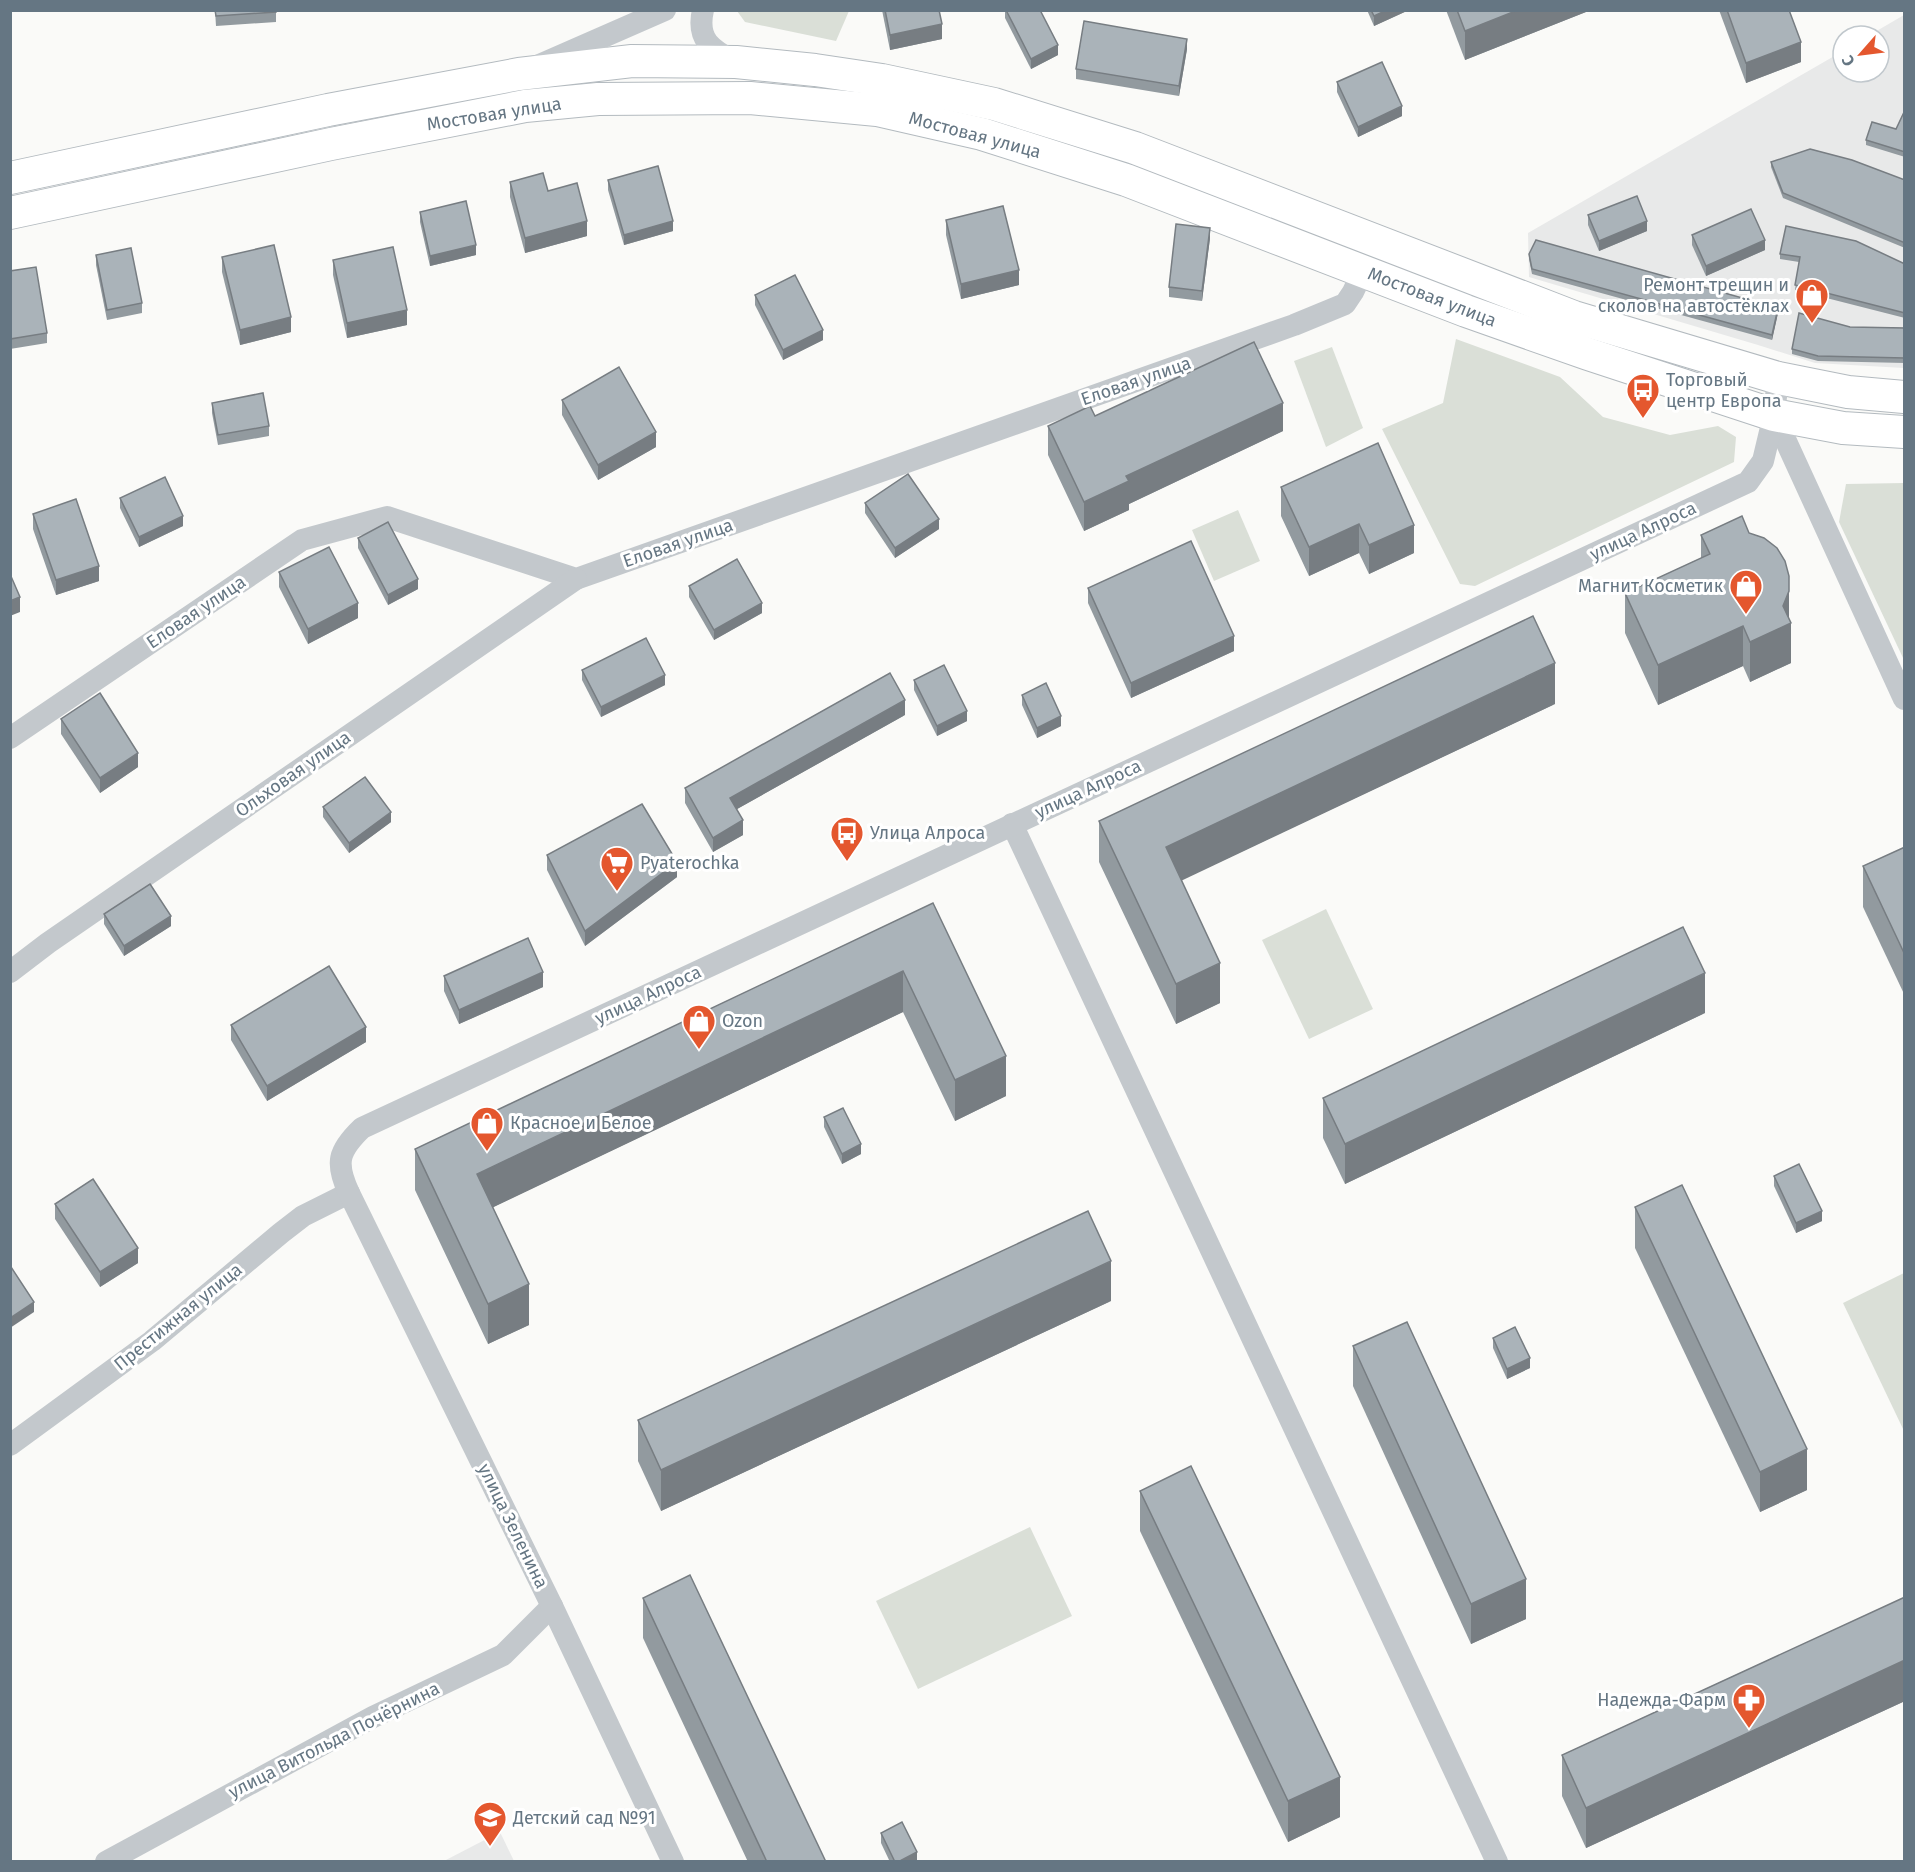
<svg xmlns="http://www.w3.org/2000/svg" width="1915" height="1872" viewBox="0 0 1915 1872" font-family="'Fira Sans',sans-serif">
<style>
.built{fill:#e8e9e9}
.green{fill:#dadfd7}
.lines{fill:none;stroke-linecap:round;stroke-linejoin:round}
.secondary-casing{stroke:#b3babf;stroke-width:34}
.street{stroke:#c3c8cc;stroke-width:22}
.secondary{stroke:#fff;stroke-width:32}
.wall{fill:#929a9f}
.shaded-wall{fill:#777d82}
.building{fill:#aab3b9;stroke:#777d82;stroke-width:1.5}
.labels{text-anchor:middle;stroke-width:6;stroke-linejoin:round;paint-order:stroke}
.street-label{font-size:18px;fill:#657683;stroke:#fff}
.poi-label{font-size:18px;fill:#657683;stroke:#fff;text-anchor:start}
</style>
<rect width="100%" height="100%" fill="#fafaf8"/>
<g class="built">
<polygon points="1904,15 1904,368 1815,363 1758,345 1529,277 1528,233 1843,51 1843,72 1879,72 1879,36 1868,36"/>
<polygon points="500,1832 514,1861 444,1861"/>
</g>
<g class="green">
<polygon points="737,11 849,11 836,41 745,22"/>
<polygon points="1456,339 1560,377 1603,417 1670,435 1718,426 1736,437 1734,462 1475,586 1460,584 1382,429 1443,403"/>
<polygon points="1332,347 1363,428 1326,447 1294,361"/>
<polygon points="1904,483 1904,660 1839,522 1846,484"/>
<polygon points="1238,510 1260,561 1214,581 1192,530"/>
<polygon points="1326,909 1373,1009 1309,1039 1262,940"/>
<polygon points="1904,1273 1904,1431 1843,1303"/>
<polygon points="1030,1527 1072,1616 918,1689 876,1601"/>
</g>
<g class="lines">
<defs>
<g id="secondary">
<polyline points="10,178 328,110 519,74 632,61 736,62 815,70 882,80 994,104 1135,148 1574,317 1778,378 1848,392 1904,397"/>
<polyline points="10,213 331,144 525,106 598,99 750,98 877,110 982,134 1126,180 1466,311 1588,354 1774,415 1843,428 1904,432"/>
</g>
</defs>
<use href="#secondary" class="secondary-casing"/>
<g class="street">
<path d="M703,10c-7,30 9,40 32,52"/>
<polyline points="537,66 665,10"/>
<polyline points="1774,415 1904,699"/>
<polyline points="10,738 302,540 387,517 576,579 1294,325 1345,304 1353,292 1363,271"/>
<polyline points="1012,824 1497,1862"/>
<polyline points="10,972 48,943 576,579"/>
<polyline points="10,1445 152,1341 281,1233 303,1216 349,1193"/>
<polyline points="106,1862 373,1717 503,1655 552,1606"/>
<path d="M673,1862l-121,-256 -203,-413c-14,-30 -11,-42 13,-65l1386,-646 15,-21 11,-46 4,-37"/>
</g>
<use href="#secondary" class="secondary"/>
</g>
<g class="wall">
<polygon points="215,10 276,10 276,22 216,26"/>
<polygon points="882,10 939,10 942,39 890,50"/>
<polygon points="1005,10 1040,10 1058,55 1031,69 1005,18"/>
<polygon points="1367,10 1409,10 1374,26"/>
<polygon points="1446,10 1591,10 1465,60"/>
<polygon points="1719,10 1789,10 1801,62 1746,83"/>
<polygon points="1187,49 1179,96 1076,79 1076,69"/>
<polygon points="1337,82 1402,116 1358,137 1337,92"/>
<polygon points="1905,110 1905,157 1866,145 1866,140 1896,129"/>
<polygon points="1771,162 1905,180 1905,248 1783,198 1771,167"/>
<polygon points="608,180 673,231 624,245 608,190"/>
<polygon points="510,182 548,191 587,236 525,253 510,197"/>
<polygon points="420,212 476,255 430,266 420,222"/>
<polygon points="1588,215 1647,231 1599,251 1588,225"/>
<polygon points="946,220 1019,285 961,299 946,235"/>
<polygon points="1692,235 1765,250 1706,276 1692,245"/>
<polygon points="1210,238 1202,301 1169,297 1169,287"/>
<polygon points="1529,254 1778,313 1772,340 1532,274 1529,259"/>
<polygon points="1780,254 1905,264 1905,318 1795,290 1799,262 1780,259"/>
<polygon points="96,255 142,303 142,313 107,320 96,265"/>
<polygon points="222,257 291,332 240,345 222,272"/>
<polygon points="333,260 407,325 347,338 333,275"/>
<polygon points="10,271 47,333 47,343 10,349"/>
<polygon points="755,295 823,340 783,360 755,305"/>
<polygon points="1850,327 1905,328 1905,363 1818,361 1792,354 1792,349"/>
<polygon points="562,400 656,447 598,480 562,415"/>
<polygon points="212,403 269,426 269,436 218,445 212,413"/>
<polygon points="1095,416 1283,431 1129,504 1129,510 1084,531 1048,455 1048,426"/>
<polygon points="1378,443 1414,553 1369,574 1359,553 1309,576 1281,516 1281,487"/>
<polygon points="120,498 183,526 139,547 120,508"/>
<polygon points="865,503 939,529 895,558 865,513"/>
<polygon points="33,514 99,581 56,595 33,529"/>
<polygon points="1749,533 1789,619 1791,663 1750,682 1743,666 1658,705 1625,633 1625,593 1701,558 1701,535"/>
<polygon points="358,538 418,589 388,605 358,548"/>
<polygon points="279,572 358,618 308,644 279,587"/>
<polygon points="689,586 762,613 714,640 689,597"/>
<polygon points="1088,588 1234,651 1131,698 1088,603"/>
<polygon points="582,670 665,685 601,717 582,680"/>
<polygon points="914,680 967,721 937,736 914,690"/>
<polygon points="1022,695 1061,726 1037,738 1022,705"/>
<polygon points="1555,704 1181,880 1220,1003 1176,1024 1099,862 1099,821"/>
<polygon points="905,715 737,809 743,835 713,852 685,803 685,788"/>
<polygon points="61,719 138,767 100,793 61,734"/>
<polygon points="323,807 391,822 349,853 323,817"/>
<polygon points="1905,847 1905,996 1863,907 1863,866"/>
<polygon points="547,855 677,877 585,946 547,870"/>
<polygon points="933,903 1006,1096 955,1121 903,1012 493,1207 529,1325 488,1344 415,1190 415,1149"/>
<polygon points="104,914 171,926 124,956 104,924"/>
<polygon points="444,976 543,987 459,1024 444,991"/>
<polygon points="1705,1013 1345,1184 1323,1138 1323,1098"/>
<polygon points="231,1025 366,1042 267,1101 231,1040"/>
<polygon points="824,1117 861,1154 842,1164 824,1127"/>
<polygon points="1774,1176 1822,1221 1796,1233 1774,1186"/>
<polygon points="55,1204 138,1263 100,1287 55,1219"/>
<polygon points="1635,1207 1807,1490 1760,1512 1635,1248"/>
<polygon points="1111,1301 661,1511 638,1461 638,1420"/>
<polygon points="1493,1338 1530,1368 1507,1379 1493,1348"/>
<polygon points="1353,1346 1526,1619 1471,1644 1353,1386"/>
<polygon points="1140,1491 1340,1817 1288,1842 1140,1531"/>
<polygon points="1905,1597 1905,1701 1586,1848 1562,1796 1562,1755"/>
<polygon points="643,1598 826,1862 748,1862 643,1638"/>
<polygon points="881,1833 917,1862 890,1862 881,1843"/>
</g>
<g class="shaded-wall">
<polygon points="1387,10 1409,10 1374,26 1374,16"/>
<polygon points="1518,10 1591,10 1465,60 1465,31"/>
<polygon points="942,24 942,39 890,50 890,35"/>
<polygon points="1187,39 1187,49 1179,96 1179,86"/>
<polygon points="1801,42 1801,62 1746,83 1746,63"/>
<polygon points="1058,45 1058,55 1031,69 1031,59"/>
<polygon points="1402,106 1402,116 1358,137 1358,127"/>
<polygon points="587,221 587,236 525,253 525,238"/>
<polygon points="673,221 673,231 624,245 624,235"/>
<polygon points="1647,221 1647,231 1599,251 1599,241"/>
<polygon points="1210,228 1210,238 1202,301 1202,291"/>
<polygon points="1765,240 1765,250 1706,276 1706,266"/>
<polygon points="476,245 476,255 430,266 430,256"/>
<polygon points="1019,270 1019,285 961,299 961,284"/>
<polygon points="1778,308 1778,313 1772,340 1772,335"/>
<polygon points="407,310 407,325 347,338 347,323"/>
<polygon points="291,317 291,332 240,345 240,330"/>
<polygon points="823,330 823,340 783,360 783,350"/>
<polygon points="1283,403 1283,431 1129,504 1129,510 1084,531 1084,502 1126,476"/>
<polygon points="656,432 656,447 598,480 598,465"/>
<polygon points="183,516 183,526 139,547 139,537"/>
<polygon points="939,519 939,529 895,558 895,548"/>
<polygon points="1359,524 1359,553 1309,576 1309,547"/>
<polygon points="1414,525 1414,553 1369,574 1369,545"/>
<polygon points="99,566 99,581 56,595 56,580"/>
<polygon points="1789,576 1789,624 1791,623 1791,663 1750,682 1750,642"/>
<polygon points="418,579 418,589 388,605 388,595"/>
<polygon points="20,597 20,612 10,616 10,601"/>
<polygon points="358,603 358,618 308,644 308,629"/>
<polygon points="762,603 762,613 714,640 714,630"/>
<polygon points="1743,626 1743,666 1658,705 1658,665"/>
<polygon points="1234,636 1234,651 1131,698 1131,683"/>
<polygon points="1555,663 1555,704 1166,888 1166,847"/>
<polygon points="665,675 665,685 601,717 601,707"/>
<polygon points="905,700 905,715 730,813 730,798"/>
<polygon points="967,711 967,721 937,736 937,726"/>
<polygon points="1061,716 1061,726 1037,738 1037,728"/>
<polygon points="138,753 138,767 100,793 100,778"/>
<polygon points="391,812 391,822 349,853 349,843"/>
<polygon points="743,820 743,835 713,852 713,838"/>
<polygon points="677,862 677,877 585,946 585,931"/>
<polygon points="171,916 171,926 124,956 124,946"/>
<polygon points="1220,963 1220,1003 1176,1024 1176,984"/>
<polygon points="903,971 903,1012 477,1215 477,1174"/>
<polygon points="543,972 543,987 459,1024 459,1010"/>
<polygon points="1705,973 1705,1013 1345,1184 1345,1144"/>
<polygon points="366,1027 366,1042 267,1101 267,1086"/>
<polygon points="1006,1056 1006,1096 955,1121 955,1080"/>
<polygon points="861,1144 861,1154 842,1164 842,1154"/>
<polygon points="1822,1211 1822,1221 1796,1233 1796,1223"/>
<polygon points="138,1248 138,1263 100,1287 100,1272"/>
<polygon points="1111,1261 1111,1301 661,1511 661,1470"/>
<polygon points="529,1284 529,1325 488,1344 488,1304"/>
<polygon points="34,1302 34,1312 10,1328 10,1318"/>
<polygon points="1530,1358 1530,1368 1507,1379 1507,1369"/>
<polygon points="1807,1449 1807,1490 1760,1512 1760,1472"/>
<polygon points="1526,1579 1526,1619 1471,1644 1471,1604"/>
<polygon points="1905,1660 1905,1701 1586,1848 1586,1808"/>
<polygon points="1340,1777 1340,1817 1288,1842 1288,1801"/>
<polygon points="917,1852 917,1862 898,1862"/>
</g>
<g class="building">
<polygon points="215,10 276,10 276,12 216,16"/>
<polygon points="885,10 939,10 942,24 890,35"/>
<polygon points="1006,10 1040,10 1058,45 1031,59"/>
<polygon points="1371,10 1387,10 1374,16"/>
<polygon points="1457,10 1518,10 1465,31"/>
<polygon points="1727,10 1789,10 1801,42 1746,63"/>
<polygon points="1084,21 1187,39 1179,86 1076,69"/>
<polygon points="1382,62 1402,106 1358,127 1337,82"/>
<polygon points="1905,110 1905,152 1866,140 1872,122 1896,129"/>
<polygon points="1810,149 1852,160 1905,180 1905,243 1783,193 1771,162"/>
<polygon points="658,166 673,221 624,235 608,180"/>
<polygon points="543,173 548,191 577,183 587,221 525,238 510,182"/>
<polygon points="1637,196 1647,221 1599,241 1588,215"/>
<polygon points="466,201 476,245 430,256 420,212"/>
<polygon points="1003,206 1019,270 961,284 946,220"/>
<polygon points="1751,209 1765,240 1706,266 1692,235"/>
<polygon points="1176,224 1210,228 1202,291 1169,287"/>
<polygon points="1786,226 1856,241 1905,264 1905,313 1795,285 1800,257 1780,254"/>
<polygon points="1536,240 1778,308 1772,335 1532,269 1529,254"/>
<polygon points="274,245 291,317 240,330 222,257"/>
<polygon points="393,247 407,310 347,323 333,260"/>
<polygon points="131,248 142,303 107,310 96,255"/>
<polygon points="36,267 47,333 10,339 10,271"/>
<polygon points="795,275 823,330 783,350 755,295"/>
<polygon points="1799,313 1850,327 1905,328 1905,358 1818,356 1792,349"/>
<polygon points="1254,342 1283,403 1126,476 1129,481 1084,502 1048,426 1090,406 1095,416"/>
<polygon points="619,367 656,432 598,465 562,400"/>
<polygon points="263,393 269,426 218,435 212,403"/>
<polygon points="1378,443 1414,525 1369,545 1359,524 1309,547 1281,487"/>
<polygon points="908,474 939,519 895,548 865,503"/>
<polygon points="165,477 183,516 139,537 120,498"/>
<polygon points="76,499 99,566 56,580 33,514"/>
<polygon points="1742,516 1749,533 1764,538 1777,548 1785,561 1789,576 1789,591 1783,606 1791,623 1750,642 1743,626 1658,665 1625,593 1710,554 1701,535"/>
<polygon points="388,522 418,579 388,595 358,538"/>
<polygon points="1191,541 1234,636 1131,683 1088,588"/>
<polygon points="329,547 358,603 308,629 279,572"/>
<polygon points="737,559 762,603 714,630 689,586"/>
<polygon points="10,574 20,597 10,601"/>
<polygon points="1533,616 1555,663 1166,847 1220,963 1176,984 1099,821"/>
<polygon points="646,638 665,675 601,707 582,670"/>
<polygon points="944,665 967,711 937,726 914,680"/>
<polygon points="890,673 905,700 730,798 743,820 713,838 685,788"/>
<polygon points="1046,683 1061,716 1037,728 1022,695"/>
<polygon points="100,693 138,753 100,778 61,719"/>
<polygon points="365,777 391,812 349,843 323,807"/>
<polygon points="642,804 677,862 585,931 547,855"/>
<polygon points="1905,847 1905,955 1863,866"/>
<polygon points="150,884 171,916 124,946 104,914"/>
<polygon points="933,903 1006,1056 955,1080 903,971 477,1174 529,1284 488,1304 415,1149"/>
<polygon points="1683,927 1705,973 1345,1144 1323,1098"/>
<polygon points="528,938 543,972 459,1010 444,976"/>
<polygon points="329,966 366,1027 267,1086 231,1025"/>
<polygon points="843,1108 861,1144 842,1154 824,1117"/>
<polygon points="1799,1164 1822,1211 1796,1223 1774,1176"/>
<polygon points="93,1179 138,1248 100,1272 55,1204"/>
<polygon points="1682,1185 1807,1449 1760,1472 1635,1207"/>
<polygon points="1088,1211 1111,1261 661,1470 638,1420"/>
<polygon points="11,1267 34,1302 10,1318 10,1268"/>
<polygon points="1407,1322 1526,1579 1471,1604 1353,1346"/>
<polygon points="1515,1327 1530,1358 1507,1369 1493,1338"/>
<polygon points="1191,1466 1340,1777 1288,1801 1140,1491"/>
<polygon points="690,1575 826,1862 767,1862 643,1598"/>
<polygon points="1905,1597 1905,1660 1586,1808 1562,1755"/>
<polygon points="902,1822 917,1852 898,1862 895,1862 881,1833"/>
</g>
<defs>
<symbol id="shop-pin" viewBox="-11 -11 22 30"><path d="M0 17L-7.5 6A9.5 9.5 0 1 1 7.5 6Z" fill="#e4572e" stroke="#fff"/><path d="M-5-2.5h2.3a2.7 3.5 0 0 1 5.4 0H5L5.5 6h-11ZM-1.5-2.5h3a1.5 2.3 0 0 0-3 0Z" fill="#fff"/></symbol>
<symbol id="bus-pin" viewBox="-11 -11 22 30"><path d="M0 17L-7.5 6A9.5 9.5 0 1 1 7.5 6Z" fill="#e4572e" stroke="#fff"/><path d="M-5-6H5V4H4V6H2V4H-2V6H-4V4H-5ZM-3.5-4V0h7V-4ZM-3.5 1.2v1.5H-2V1.2ZM2 1.2v1.5H3.5V1.2Z" fill="#fff"/></symbol>
<symbol id="supermarket-pin" viewBox="-11 -11 22 30"><path d="M0 17L-7.5 6A9.5 9.5 0 1 1 7.5 6Z" fill="#e4572e" stroke="#fff"/><path d="M-6-5.5h2.5l.6 2H6L4.5 2H-2.5L-4.4-4H-6ZM-1.5 3.2a1.3 1.3 0 1 0 .1 0ZM3 3.2a1.3 1.3 0 1 0 .1 0Z" fill="#fff"/></symbol>
<symbol id="pharmacy-pin" viewBox="-11 -11 22 30"><path d="M0 17L-7.5 6A9.5 9.5 0 1 1 7.5 6Z" fill="#e4572e" stroke="#fff"/><path d="M-2-6h4v4h4v4h-4v4h-4v-4h-4v-4h4Z" fill="#fff"/></symbol>
<symbol id="school-pin" viewBox="-11 -11 22 30"><path d="M0 17L-7.5 6A9.5 9.5 0 1 1 7.5 6Z" fill="#e4572e" stroke="#fff"/><path d="M0-5L7-2L0 1L-7-2ZM-4 1L0 2.5L4 1V4Q0 6-4 4Z" fill="#fff"/></symbol>
</defs>
<g fill-rule="evenodd">
<use href="#shop-pin" x="1793" y="276" width="38" height="52"/>
<use href="#bus-pin" x="1624" y="371" width="38" height="52"/>
<use href="#shop-pin" x="1727" y="567" width="38" height="52"/>
<use href="#bus-pin" x="828" y="814" width="38" height="52"/>
<use href="#supermarket-pin" x="598" y="844" width="38" height="52"/>
<use href="#shop-pin" x="680" y="1002" width="38" height="52"/>
<use href="#shop-pin" x="468" y="1104" width="38" height="52"/>
<use href="#pharmacy-pin" x="1730" y="1681" width="38" height="52"/>
<use href="#school-pin" x="471" y="1799" width="38" height="52"/>
</g>
<g class="labels">
<g class="street-label">
<text transform="translate(494 114) rotate(-9)" y="6">Мостовая улица</text>
<text transform="translate(975 135) rotate(15)" y="6">Мостовая улица</text>
<text transform="translate(1432 297) rotate(21)" y="6">Мостовая улица</text>
<text transform="translate(1136 381) rotate(-19)" y="6">Еловая улица</text>
<text transform="translate(1643 531) rotate(-25)" y="6">улица Алроса</text>
<text transform="translate(678 543) rotate(-19)" y="6">Еловая улица</text>
<text transform="translate(196 612) rotate(-34)" y="6">Еловая улица</text>
<text transform="translate(293 774) rotate(-35)" y="6">Ольховая улица</text>
<text transform="translate(1088 789) rotate(-25)" y="6">улица Алроса</text>
<text transform="translate(648 995) rotate(-25)" y="6">улица Алроса</text>
<text transform="translate(178 1317) rotate(-39)" y="6">Престижная улица</text>
<text transform="translate(513 1526) rotate(64)" y="6">улица Зеленина</text>
<text transform="translate(334 1740) rotate(-27)" y="6">улица Витольда Почёрнина</text>
</g>
<g class="poi-label">
<text x="1789" y="291" text-anchor="end">Ремонт трещин и<tspan x="1789" dy="21">сколов на автостёклах</tspan></text>
<text x="1666" y="386">Торговый<tspan x="1666" dy="21">центр Европа</tspan></text>
<text x="1723" y="592" text-anchor="end">Магнит Косметик</text>
<text x="870" y="839">Улица Алроса</text>
<text x="640" y="869">Pyaterochka</text>
<text x="722" y="1027">Ozon</text>
<text x="510" y="1129">Красное и Белое</text>
<text x="1726" y="1706" text-anchor="end">Надежда-Фарм</text>
<text x="513" y="1824">Детский сад №91</text>
</g>
</g>
<rect width="1915" height="1872" fill="none" stroke="#657683" stroke-width="24"/>
<g transform="translate(1861 54) rotate(242)"><circle r="28" fill="#ffffff" stroke="#c1c8cd" stroke-width="1.5"/>
<path d="M0-4.5L10 22L0 15L-10 22Z" fill="#e4572e"/>
<text y="-9" font-size="16" font-weight="bold" text-anchor="middle" fill="#657683">С</text>
</g>
</svg>
